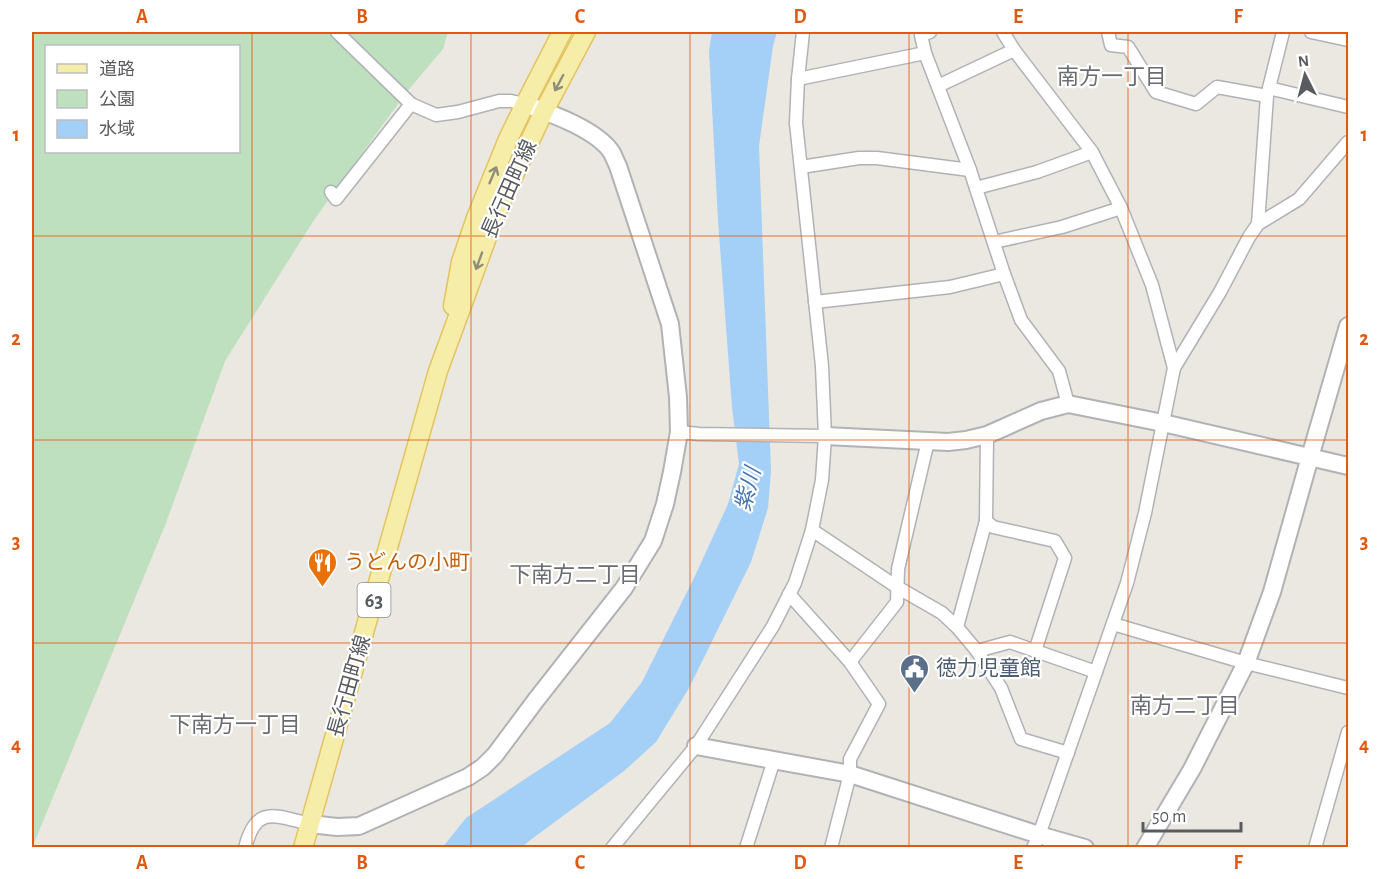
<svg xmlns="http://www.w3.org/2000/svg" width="1380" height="879" viewBox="0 0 1380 879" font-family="'Alegreya Sans','Noto Sans JP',sans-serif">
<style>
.green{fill:#bee0bf;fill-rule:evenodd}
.water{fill:#a4cff6}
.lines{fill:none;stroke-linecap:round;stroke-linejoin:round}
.street-casing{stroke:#b0b2b7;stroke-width:15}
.secondary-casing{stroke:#b0b2b6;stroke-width:20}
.primary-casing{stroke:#e3c460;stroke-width:21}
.street{stroke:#fff;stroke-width:12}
.secondary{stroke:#fff;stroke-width:16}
.primary{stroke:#f6eda9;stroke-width:18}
.oneway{stroke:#908e79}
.grid{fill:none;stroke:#e15910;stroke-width:1.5;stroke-opacity:0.55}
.labels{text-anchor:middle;stroke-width:4.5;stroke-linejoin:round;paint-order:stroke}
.shield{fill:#fff;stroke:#8b8c8f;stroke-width:1.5}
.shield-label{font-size:20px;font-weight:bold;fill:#595b5f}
.street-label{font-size:21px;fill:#595b5f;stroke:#fff}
.food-label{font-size:21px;fill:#c56008;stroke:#fff;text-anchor:start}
.service-label{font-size:21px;fill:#4e5e75;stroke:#fff;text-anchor:start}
.neighbourhood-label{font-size:22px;fill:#6a6d71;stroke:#fff}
.water-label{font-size:22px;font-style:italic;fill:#4775ae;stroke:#fff}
.neatline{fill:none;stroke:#e15910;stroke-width:2}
.grid-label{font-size:20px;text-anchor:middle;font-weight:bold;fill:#e15910}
</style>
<rect width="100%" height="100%" fill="#eae8e0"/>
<path class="green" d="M32,32h416l-5,17 -38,45 -91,126 -89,141 -59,162 -134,325zM46,46h192v106h-192z"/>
<polygon class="water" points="712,32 777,32 773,46 759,146 771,471 768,508 751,562 689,688 656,742 624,771 529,841 522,847 442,848 466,818 610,723 642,682 695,576 728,504 739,464 732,407 718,220 709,51"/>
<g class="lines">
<defs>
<g id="street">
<polyline points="337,32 411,104 436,115 458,112 499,101 511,101 525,104"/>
<polyline points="930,32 921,35 925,53 970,170 1004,274 1021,320 1059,371 1068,404"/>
<polyline points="1003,32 1014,50 1092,152 1121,208 1152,285 1174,368"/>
<polyline points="1108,32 1111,45 1128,47 1156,92 1196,104 1217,87 1267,96"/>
<polyline points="1311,32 1348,40"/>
<polyline points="798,79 925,53"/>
<polyline points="938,86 1014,50"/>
<polyline points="1269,88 1348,107"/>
<polyline points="801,167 859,158 877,158 970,170"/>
<polyline points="976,188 1037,172 1092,152"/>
<polyline points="331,192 336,199 411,104"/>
<polyline points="1258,224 1299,199 1348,142"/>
<polyline points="994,242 1062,227 1121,208"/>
<polyline points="815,302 950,287 1004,274"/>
<polyline points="679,432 699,434 825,436"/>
<polyline points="987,435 986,521 993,527 1055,541 1065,558 1035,651"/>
<polyline points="812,530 897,587 942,613 957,627 977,651 1001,688 1021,739 1068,753"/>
<polyline points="789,594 850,662 879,704 850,759 850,774 831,848"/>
<polyline points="1113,624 1246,663 1348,688"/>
<polyline points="957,627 986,521"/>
<polyline points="977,651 1010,642 1096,672"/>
<polyline points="850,662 897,602 898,569 928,441"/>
<path d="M245,848c11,-44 30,-32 65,-24"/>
<polyline points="612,848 696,746 773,626 795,583 812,530 822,480 825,436 822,366 796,123 798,79 803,32"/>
<polyline points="746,848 774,760"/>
<polyline points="1033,848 1039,835 1127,583 1145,513 1174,368 1220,292 1249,237 1258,224 1267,96 1283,32"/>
<polyline points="1315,848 1348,732"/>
</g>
<g id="secondary">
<polyline points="825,436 928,441 948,442 966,440 987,435 1041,411 1068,404 1163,423 1348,466"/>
<polyline points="696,746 850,774 1039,835 1085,848"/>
<path d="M310,824l27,3 22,-1 109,-49 15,-10 12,-12 41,-55 88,-112 29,-47 12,-37 7,-32 7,-40 -1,-35 -8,-73 -52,-158c-2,-4 -4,-9 -6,-13 -14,-23 -62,-40 -87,-49"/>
<polyline points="1145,848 1192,769 1246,663 1272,592 1310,457 1348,326"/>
</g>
<g id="primary">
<polyline points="453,306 461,262 476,218 508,139 525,104 562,32"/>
<polyline points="303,848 438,371 496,213 544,111 586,32"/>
</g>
</defs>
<use href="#street" class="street-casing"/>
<use href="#secondary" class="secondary-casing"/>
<use href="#primary" class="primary-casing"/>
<use href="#street" class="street"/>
<use href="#secondary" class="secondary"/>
<use href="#primary" class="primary"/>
</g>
<defs><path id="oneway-shaft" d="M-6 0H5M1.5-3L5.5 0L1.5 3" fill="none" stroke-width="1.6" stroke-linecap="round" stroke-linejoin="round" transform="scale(1.5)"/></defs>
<g class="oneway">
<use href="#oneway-shaft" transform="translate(559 83) rotate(118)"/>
<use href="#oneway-shaft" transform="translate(493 175) rotate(-67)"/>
<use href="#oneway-shaft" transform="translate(479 261) rotate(110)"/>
</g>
<path class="grid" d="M252,32v816M471,32v816M690,32v816M909,32v816M1128,32v816M32,236h1316M32,440h1316M32,643h1316"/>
<defs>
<symbol id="restaurant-pin" viewBox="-11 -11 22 30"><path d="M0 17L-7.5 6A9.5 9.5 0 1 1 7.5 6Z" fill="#e8710a" stroke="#fff"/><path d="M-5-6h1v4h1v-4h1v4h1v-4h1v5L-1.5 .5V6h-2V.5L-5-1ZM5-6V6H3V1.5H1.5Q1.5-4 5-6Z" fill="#fff"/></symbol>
<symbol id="civic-pin" viewBox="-11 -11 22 30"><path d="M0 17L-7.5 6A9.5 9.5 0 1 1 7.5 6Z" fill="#5c6f8a" stroke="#fff"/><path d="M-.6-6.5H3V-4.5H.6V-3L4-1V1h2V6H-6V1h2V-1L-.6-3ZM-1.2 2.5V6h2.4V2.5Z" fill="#fff"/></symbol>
</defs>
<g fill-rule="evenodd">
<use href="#restaurant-pin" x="306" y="546" width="33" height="45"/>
<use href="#civic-pin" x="898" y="652" width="33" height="45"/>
</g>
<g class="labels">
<rect class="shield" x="357.5" y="583" width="33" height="34" rx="4.5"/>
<g class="shield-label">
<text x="374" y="607">63</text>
</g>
<g class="street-label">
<text transform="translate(509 189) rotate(-66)" y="7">長行田町線</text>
<text transform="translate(349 686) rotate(-74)" y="7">長行田町線</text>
</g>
<g class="food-label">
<text x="344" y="569">うどんの小町</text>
</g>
<g class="service-label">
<text x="936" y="675">徳力児童館</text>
</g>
<g class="neighbourhood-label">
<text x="1112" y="84">南方一丁目</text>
<text x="575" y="582">下南方二丁目</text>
<text x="1185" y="713">南方二丁目</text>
<text x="235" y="732">下南方一丁目</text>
</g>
<g class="water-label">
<text transform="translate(747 489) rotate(-75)" y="8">紫川</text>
</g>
</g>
<rect width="1380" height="879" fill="none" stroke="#ffffff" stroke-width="66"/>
<rect x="45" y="45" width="195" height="108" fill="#ffffff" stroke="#bdbdbf" stroke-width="1.5"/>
<rect x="57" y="64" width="30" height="9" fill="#f6eda9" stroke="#bdbdbf" stroke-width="1.5"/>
<text x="99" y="75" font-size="18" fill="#595b5f">道路</text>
<rect x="57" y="90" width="30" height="18" fill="#bee0bf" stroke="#bdbdbf" stroke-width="1.5"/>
<text x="99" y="105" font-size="18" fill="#595b5f">公園</text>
<rect x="57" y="120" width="30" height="18" fill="#a4cff6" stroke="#bdbdbf" stroke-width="1.5"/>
<text x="99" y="135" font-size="18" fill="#595b5f">水域</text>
<g transform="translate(1305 75) rotate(354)" stroke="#ffffff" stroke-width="4.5" paint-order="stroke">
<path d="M0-4.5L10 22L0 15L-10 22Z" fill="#595b5f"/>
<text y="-9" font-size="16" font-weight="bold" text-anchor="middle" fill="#595b5f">N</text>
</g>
<path d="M1143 822v9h98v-9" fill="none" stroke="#595b5f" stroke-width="3"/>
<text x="1152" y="822" font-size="18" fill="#595b5f" stroke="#ffffff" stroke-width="4.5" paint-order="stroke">50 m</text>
<rect x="33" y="33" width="1314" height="813" class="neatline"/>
<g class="grid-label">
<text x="142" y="23">A</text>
<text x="362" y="23">B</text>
<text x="580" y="23">C</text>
<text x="800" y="23">D</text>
<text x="1018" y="23">E</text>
<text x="1238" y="23">F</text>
<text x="16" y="141">1</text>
<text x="1364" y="141">1</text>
<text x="16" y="345">2</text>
<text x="1364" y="345">2</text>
<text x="16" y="548">3</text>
<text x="1364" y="548">3</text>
<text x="16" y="751">4</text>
<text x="1364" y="751">4</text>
<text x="142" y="869">A</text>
<text x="362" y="869">B</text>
<text x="580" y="869">C</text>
<text x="800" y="869">D</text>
<text x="1018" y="869">E</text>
<text x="1238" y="869">F</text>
</g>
</svg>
